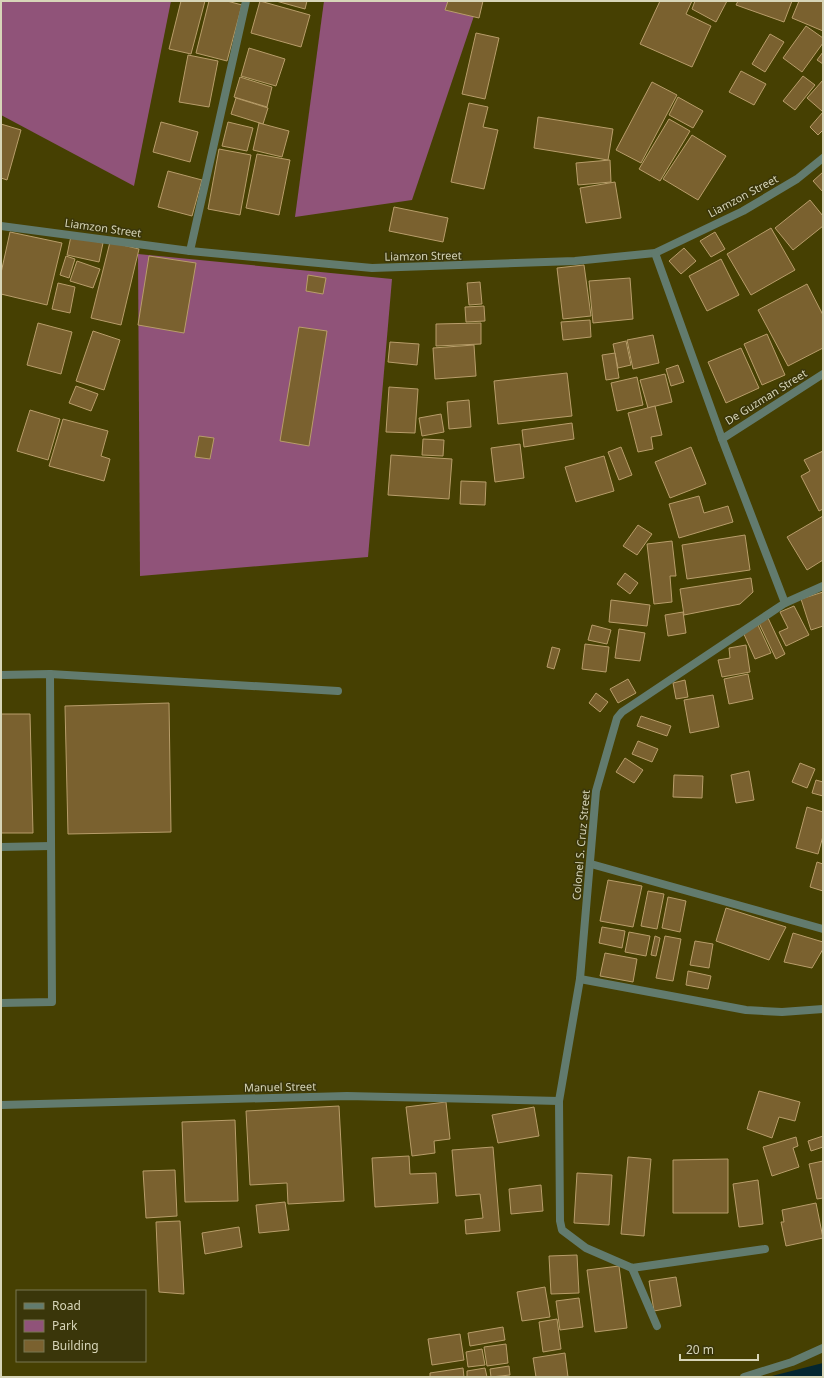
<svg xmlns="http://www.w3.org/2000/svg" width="824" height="1378" viewBox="0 0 824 1378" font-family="'Noto Sans',sans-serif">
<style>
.green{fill:#905379}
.water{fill:#042630}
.building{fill:#7a612f;stroke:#b89d6a}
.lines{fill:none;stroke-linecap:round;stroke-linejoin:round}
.lane{stroke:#627b6e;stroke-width:8}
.street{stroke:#627b6e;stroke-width:8}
.labels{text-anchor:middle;stroke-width:3;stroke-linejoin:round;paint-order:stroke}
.street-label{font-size:11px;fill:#d7d5b8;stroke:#3a360a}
</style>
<rect width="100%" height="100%" fill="#464002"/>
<g class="green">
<polygon points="1,1 171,1 134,186 1,115"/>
<polygon points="324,1 479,1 412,200 295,217"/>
<polygon points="138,254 392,279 368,557 140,576"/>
</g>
<polygon class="water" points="823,1363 823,1377 768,1377"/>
<g class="building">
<polygon points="181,1 205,1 191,54 169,49"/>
<polygon points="209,1 227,1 242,5 227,61 196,53"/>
<polygon points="260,1 310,15 301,47 251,33"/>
<polygon points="276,1 307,1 305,9"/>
<polygon points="448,1 483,1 479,18 445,10"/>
<polygon points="660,1 692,1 686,14 711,26 692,67 640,44"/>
<polygon points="695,1 727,1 716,22 692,9"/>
<polygon points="738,1 792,1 784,22 736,5"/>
<polygon points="799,1 823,1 823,31 792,18"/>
<polygon points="806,26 823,38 823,43 802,72 783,58"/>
<polygon points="476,33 499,38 485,99 462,94"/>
<polygon points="770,34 784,42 765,72 752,64"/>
<polygon points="249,48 285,59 276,86 241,76"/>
<polygon points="823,52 823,64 817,60"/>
<polygon points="188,55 218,61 209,107 179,102"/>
<polygon points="741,71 766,84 754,105 729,92"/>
<polygon points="803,76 815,85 795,110 783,101"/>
<polygon points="240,77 272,87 267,107 234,97"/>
<polygon points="823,80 823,110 822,111 807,98"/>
<polygon points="652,82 677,95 641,163 616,150"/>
<polygon points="678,97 703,111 693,128 669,115"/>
<polygon points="236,98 268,108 263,124 231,114"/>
<polygon points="469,103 488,107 483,127 498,130 484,189 451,182"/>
<polygon points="823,112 823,130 818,135 810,127"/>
<polygon points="538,117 613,129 608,160 534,148"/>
<polygon points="669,119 690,131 660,181 639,169"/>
<polygon points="161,122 198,132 190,162 153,152"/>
<polygon points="228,122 253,128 247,151 222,146"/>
<polygon points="259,123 289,131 282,157 253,150"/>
<polygon points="1,124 21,130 7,180 1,178"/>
<polygon points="692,135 726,156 698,200 663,179"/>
<polygon points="219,149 251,155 240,215 208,209"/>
<polygon points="257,154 290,160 279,215 246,208"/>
<polygon points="610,160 611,182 578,185 576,163"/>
<polygon points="168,171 202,180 192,216 158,207"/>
<polygon points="823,172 823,192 813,181"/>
<polygon points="615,182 621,218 586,223 580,188"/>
<polygon points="810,200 823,216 823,226 793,250 775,228"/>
<polygon points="394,207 448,218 443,242 389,231"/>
<polygon points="771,228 795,270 751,295 727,254"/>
<polygon points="10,232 62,243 47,305 1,294 1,273"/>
<polygon points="715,232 725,249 711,257 700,241"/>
<polygon points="71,236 103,243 99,262 67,255"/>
<polygon points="110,242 139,249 121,325 91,318"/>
<polygon points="684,248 696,261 681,274 669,261"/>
<polygon points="66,256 75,259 69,278 60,275"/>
<polygon points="149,256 196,263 184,333 138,325"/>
<polygon points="721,259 739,295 707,311 689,276"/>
<polygon points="77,261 100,269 93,288 70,281"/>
<polygon points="584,265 591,316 563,319 557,268"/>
<polygon points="308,275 326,278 323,294 306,291"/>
<polygon points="630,278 633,319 593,323 589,281"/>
<polygon points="480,282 482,304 469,305 467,283"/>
<polygon points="58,283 75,287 70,313 52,309"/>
<polygon points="807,284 823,315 823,348 788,366 758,310"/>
<polygon points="484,306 485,321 466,322 465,307"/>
<polygon points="590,320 591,337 563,340 561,322"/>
<polygon points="38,323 72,332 61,374 27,365"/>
<polygon points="481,323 481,344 436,346 436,324"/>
<polygon points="299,327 327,331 309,446 280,441"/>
<polygon points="93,331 120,340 104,390 76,381"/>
<polygon points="767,334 785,375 762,385 744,344"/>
<polygon points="653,335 659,363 633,369 627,340"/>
<polygon points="626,341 631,365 618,368 613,344"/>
<polygon points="390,342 419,344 417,365 388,362"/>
<polygon points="474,345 476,376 435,379 433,348"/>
<polygon points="741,348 759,388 726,403 708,362"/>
<polygon points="615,353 619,378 606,380 602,355"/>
<polygon points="678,365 684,382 671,386 666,369"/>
<polygon points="567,373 572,416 498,424 494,381"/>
<polygon points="665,374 672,402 648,408 640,380"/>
<polygon points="637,377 643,405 617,411 611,383"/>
<polygon points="76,386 98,394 91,411 69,403"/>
<polygon points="389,387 418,389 415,433 386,432"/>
<polygon points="469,400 471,427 449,429 447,402"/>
<polygon points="655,406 662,435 651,437 653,449 638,452 628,413"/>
<polygon points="30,410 60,419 48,460 17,451"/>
<polygon points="441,414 444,432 422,436 419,418"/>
<polygon points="63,419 108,431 101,456 110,459 104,481 49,466"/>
<polygon points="572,423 574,439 524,447 522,430"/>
<polygon points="199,436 214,438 210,459 195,457"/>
<polygon points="423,439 444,440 443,456 422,455"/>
<polygon points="520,444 524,478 495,482 491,448"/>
<polygon points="621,447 632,475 619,480 608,452"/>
<polygon points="691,447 706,484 670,498 655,462"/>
<polygon points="823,451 823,509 819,511 801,476 810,471 804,460"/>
<polygon points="391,455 452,459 449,499 388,495"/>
<polygon points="604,456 614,491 576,502 565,467"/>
<polygon points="461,481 486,482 485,505 460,504"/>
<polygon points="699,496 704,513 728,506 733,522 679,538 669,504"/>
<polygon points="823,516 823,560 807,570 787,537"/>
<polygon points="638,525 652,534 637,555 623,546"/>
<polygon points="745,535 750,570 687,579 682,545"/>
<polygon points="672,541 676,576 670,576 672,602 654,604 647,544"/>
<polygon points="625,573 638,583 630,594 617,584"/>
<polygon points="751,578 753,592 740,604 684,615 680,589"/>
<polygon points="823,592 823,626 811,630 801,599"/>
<polygon points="611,600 650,605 647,626 609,622"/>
<polygon points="794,606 809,635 786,646 779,632 788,628 780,612"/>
<polygon points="683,612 686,633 668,636 665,615"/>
<polygon points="768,618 785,654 776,659 759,623"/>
<polygon points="592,625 611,630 607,644 588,640"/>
<polygon points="758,625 771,653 755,659 743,632"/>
<polygon points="619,629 645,633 640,661 615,658"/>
<polygon points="585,644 609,647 606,672 582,669"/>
<polygon points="746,645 750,672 722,677 718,660 730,658 729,648"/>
<polygon points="552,647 560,649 554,669 547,667"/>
<polygon points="748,674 753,699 729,704 724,679"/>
<polygon points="628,679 636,693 618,703 610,689"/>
<polygon points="685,680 688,697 676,699 673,683"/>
<polygon points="596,693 608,702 600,712 589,703"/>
<polygon points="713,695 719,727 690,733 684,700"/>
<polygon points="169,703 171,832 68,834 65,706"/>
<polygon points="1,714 30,714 33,833 1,833"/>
<polygon points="641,716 671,726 667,736 637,726"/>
<polygon points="638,741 658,749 652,762 632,754"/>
<polygon points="625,758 643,770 634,783 616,772"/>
<polygon points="800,763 815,769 807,788 792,782"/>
<polygon points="749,771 754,800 736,803 731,775"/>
<polygon points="674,775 703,776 702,798 673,797"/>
<polygon points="816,780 823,782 823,796 812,793"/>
<polygon points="807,807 823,812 823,836 818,854 796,848"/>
<polygon points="817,862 823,864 823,891 810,887"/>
<polygon points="608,880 642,886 633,927 600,921"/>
<polygon points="648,891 664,894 657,929 641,926"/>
<polygon points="668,897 686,901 680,932 662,928"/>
<polygon points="726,908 786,927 769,960 716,941"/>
<polygon points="602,927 625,931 622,948 599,943"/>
<polygon points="629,932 650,936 646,956 625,952"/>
<polygon points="793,933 823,942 823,949 812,968 784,962"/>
<polygon points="655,936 660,938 656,956 651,955"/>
<polygon points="665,936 681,939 673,981 656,978"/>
<polygon points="695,941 713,944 709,968 690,965"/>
<polygon points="605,953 637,959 633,982 600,976"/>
<polygon points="688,971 711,976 708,989 686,985"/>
<polygon points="759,1091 800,1102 795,1121 779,1117 772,1138 747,1129"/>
<polygon points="446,1102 450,1139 434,1141 435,1153 412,1156 406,1107"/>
<polygon points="339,1106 344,1201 288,1204 287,1183 250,1185 246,1111"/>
<polygon points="534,1107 539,1136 498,1143 492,1115"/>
<polygon points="235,1120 238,1201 185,1202 182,1122"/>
<polygon points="823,1136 823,1147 811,1151 808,1141"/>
<polygon points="796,1137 798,1146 793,1148 799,1167 772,1176 763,1147"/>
<polygon points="493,1147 500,1231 466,1234 465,1220 483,1218 480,1194 456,1196 452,1150"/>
<polygon points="409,1156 410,1174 436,1173 438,1203 375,1207 372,1158"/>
<polygon points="628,1157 651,1159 644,1236 621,1234"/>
<polygon points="728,1159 728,1213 673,1213 673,1160"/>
<polygon points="823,1161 823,1198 817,1199 809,1164"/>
<polygon points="175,1170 177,1216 146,1218 143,1171"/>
<polygon points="577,1173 612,1175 609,1225 574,1223"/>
<polygon points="758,1180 763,1224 739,1227 733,1184"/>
<polygon points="541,1185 543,1211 511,1214 509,1189"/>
<polygon points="285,1202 289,1230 259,1233 256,1205"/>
<polygon points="816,1203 823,1238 786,1246 781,1222 784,1222 782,1210"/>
<polygon points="180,1221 184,1294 159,1292 156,1222"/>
<polygon points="239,1227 242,1247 205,1254 202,1233"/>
<polygon points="577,1255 579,1293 551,1294 549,1256"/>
<polygon points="619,1266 627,1328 595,1332 587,1270"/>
<polygon points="676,1277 681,1306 654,1311 649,1281"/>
<polygon points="545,1287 550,1317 522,1321 517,1292"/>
<polygon points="579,1298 583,1327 560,1330 556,1301"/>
<polygon points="557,1319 561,1349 543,1352 539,1322"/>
<polygon points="503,1327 505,1340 470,1346 468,1333"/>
<polygon points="460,1334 464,1360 432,1365 428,1339"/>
<polygon points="506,1344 508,1363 487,1366 484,1347"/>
<polygon points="482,1349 485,1365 468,1367 466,1352"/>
<polygon points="565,1353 568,1377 536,1377 533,1358"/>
<polygon points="509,1366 510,1375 491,1377 490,1369"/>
<polygon points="463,1368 464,1377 430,1377 430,1373"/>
<polygon points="485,1368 487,1377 467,1377 467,1371"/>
</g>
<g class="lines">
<g class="lane">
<polyline points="1,675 50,674 338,691"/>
<polyline points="1,847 51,846"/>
<polyline points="1,1003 52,1002 50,674"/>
<polyline points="632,1268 657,1326"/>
</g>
<g class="street">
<polyline points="1,226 190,251 372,268 575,261 655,253 743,211 797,179 823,158"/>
<polyline points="190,251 246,1"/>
<polyline points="655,253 722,439 785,603"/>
<polyline points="722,439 823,374"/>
<polyline points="591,864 823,929"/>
<polyline points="580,979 746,1010 782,1012 823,1009"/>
<polyline points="1,1105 347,1096 559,1101"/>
<polyline points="765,1249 632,1268 586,1248 562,1230 560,1221 559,1101 580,979 596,791 617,718 622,712 785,603 823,586"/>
<polyline points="744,1377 792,1362 823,1348"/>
</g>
</g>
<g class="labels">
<g class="street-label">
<text transform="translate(743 196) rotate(-28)" y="4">Liamzon Street</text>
<text transform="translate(103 228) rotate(8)" y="4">Liamzon Street</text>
<text transform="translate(423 256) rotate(-1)" y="4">Liamzon Street</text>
<text transform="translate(766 397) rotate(-32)" y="4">De Guzman Street</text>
<text transform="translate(581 845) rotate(-85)" y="4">Colonel S. Cruz Street</text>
<text transform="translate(280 1087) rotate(-1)" y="4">Manuel Street</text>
</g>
</g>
<rect width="824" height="1378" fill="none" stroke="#d7d5b8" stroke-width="4"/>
<rect x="16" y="1290" width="130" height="72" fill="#3a360a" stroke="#797650"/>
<rect x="24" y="1303" width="20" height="6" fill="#627b6e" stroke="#797650"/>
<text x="52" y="1310" font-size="12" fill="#d7d5b8">Road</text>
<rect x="24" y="1320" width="20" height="12" fill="#905379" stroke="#797650"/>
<text x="52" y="1330" font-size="12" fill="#d7d5b8">Park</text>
<rect x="24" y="1340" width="20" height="12" fill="#7a612f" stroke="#797650"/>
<text x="52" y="1350" font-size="12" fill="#d7d5b8">Building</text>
<path d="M680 1354v6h78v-6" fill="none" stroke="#d7d5b8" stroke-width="2"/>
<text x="686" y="1354" font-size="12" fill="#d7d5b8" stroke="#3a360a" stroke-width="3" paint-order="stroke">20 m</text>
</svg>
